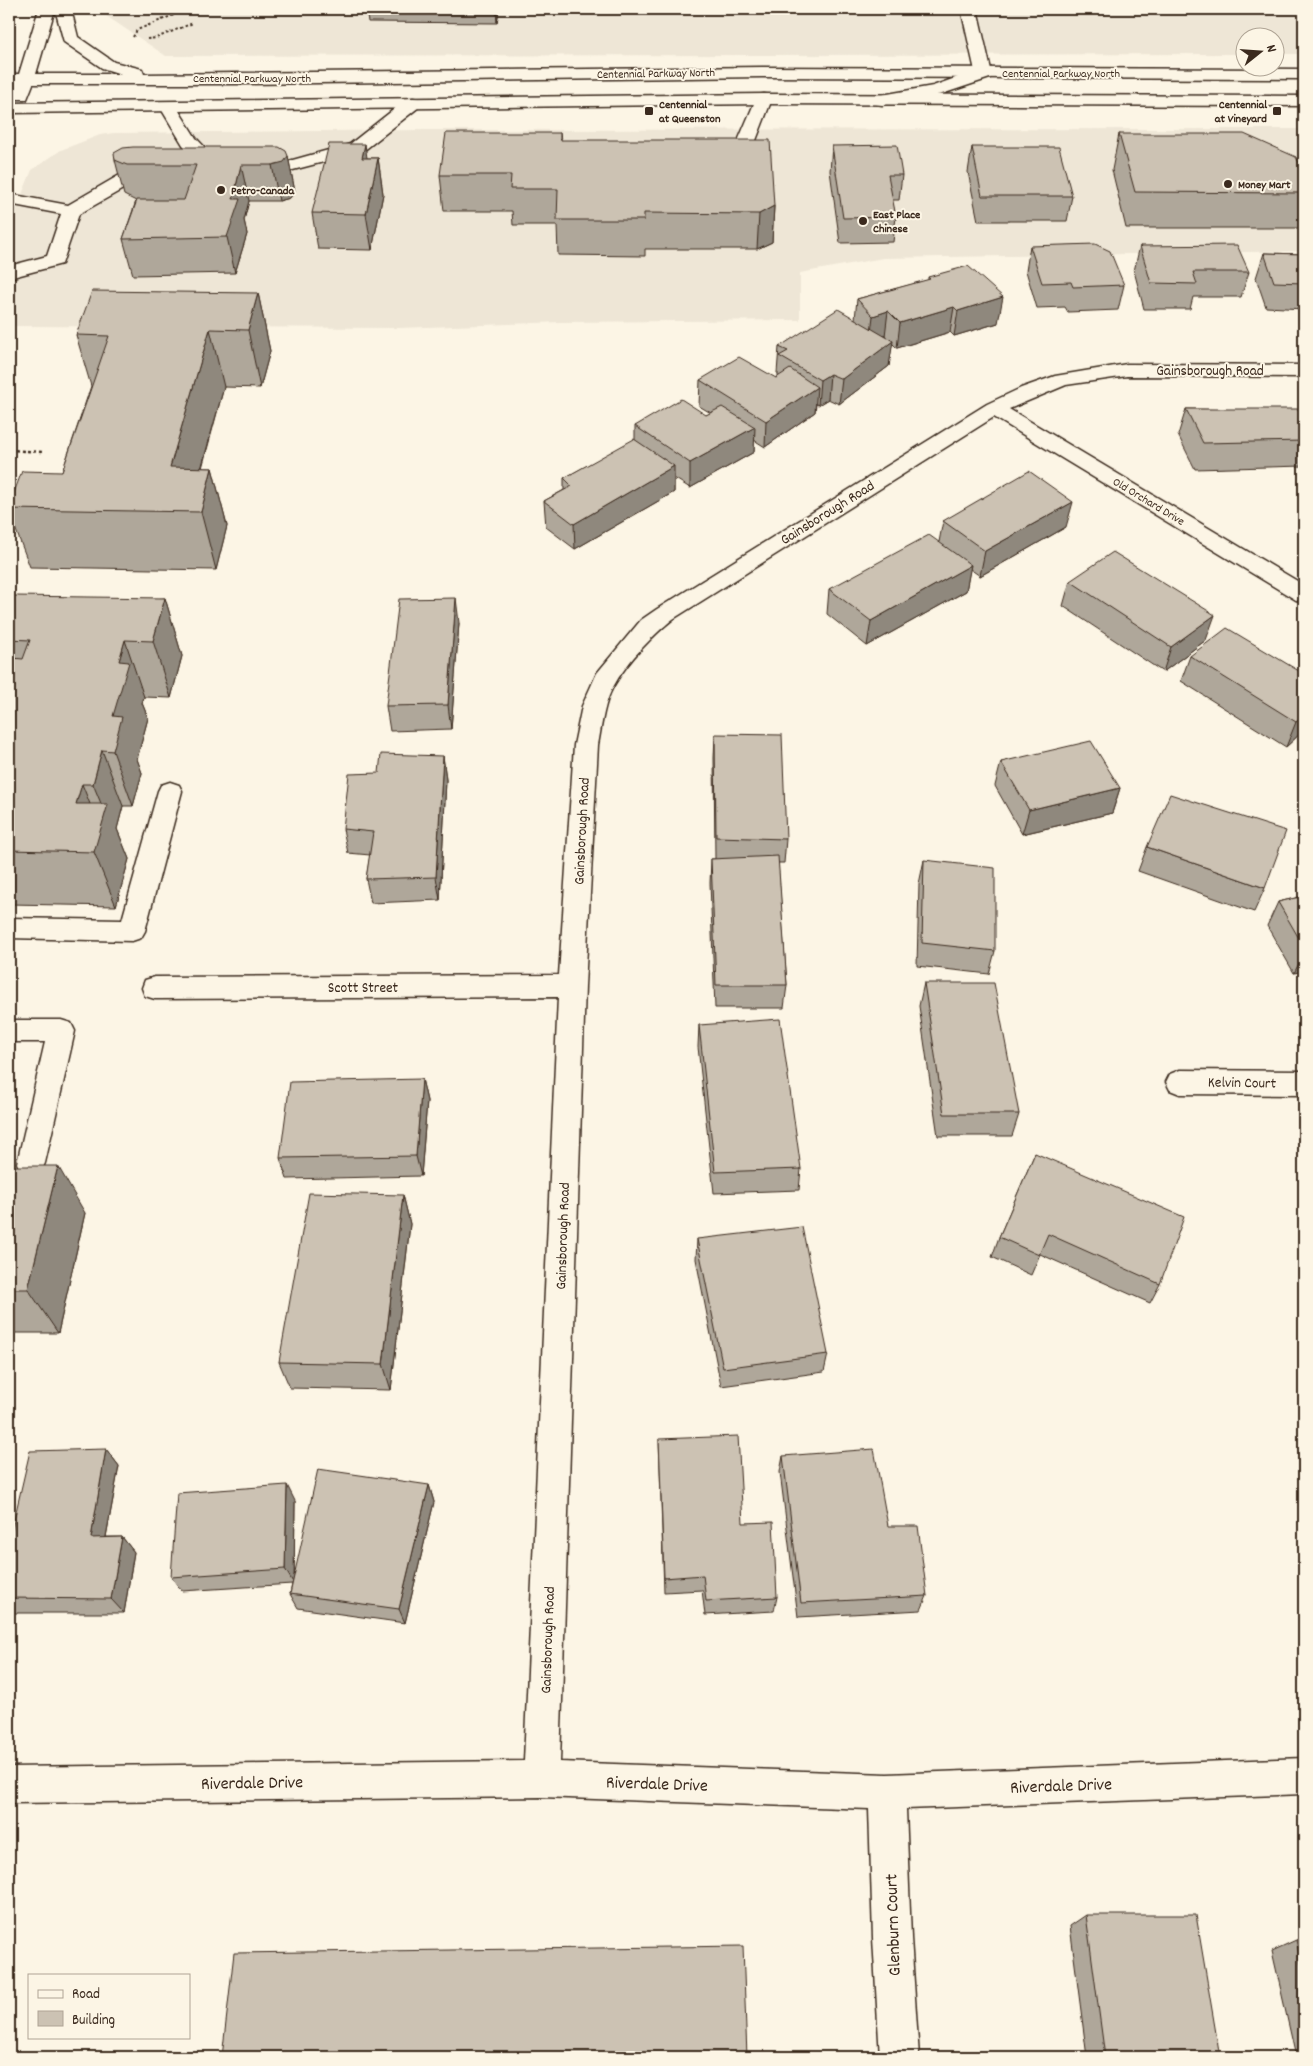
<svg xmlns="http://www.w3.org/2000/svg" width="1313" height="2066" viewBox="0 0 1313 2066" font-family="Dekko,sans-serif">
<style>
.built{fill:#eee6d6}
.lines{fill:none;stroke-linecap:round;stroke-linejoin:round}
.minor-casing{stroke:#3b2a1e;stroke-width:3}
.major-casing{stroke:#3b2a1e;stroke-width:3}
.path-far1{stroke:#3b2a1e;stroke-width:2;stroke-dasharray:2.5 2.5;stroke-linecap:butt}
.path{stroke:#3b2a1e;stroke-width:2.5;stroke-dasharray:3 3;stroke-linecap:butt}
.minor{fill:#fcf5e5;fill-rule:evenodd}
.major{fill:#fcf5e5;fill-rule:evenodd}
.wall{fill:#afa79a;stroke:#3b2a1e}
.shaded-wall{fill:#8f887d;stroke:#3b2a1e}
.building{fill:#ccc2b3;stroke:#3b2a1e}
.poi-dot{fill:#3b2a1e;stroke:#fcf5e5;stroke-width:2}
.labels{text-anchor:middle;stroke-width:4;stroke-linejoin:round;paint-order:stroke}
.far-street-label{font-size:12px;fill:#3b2a1e;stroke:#fcf5e5}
.far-poi-label{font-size:12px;font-weight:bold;fill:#3b2a1e;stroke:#fcf5e5;text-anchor:start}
.street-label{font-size:15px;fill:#3b2a1e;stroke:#fcf5e5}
.near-street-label{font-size:18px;fill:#3b2a1e;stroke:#fcf5e5}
</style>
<rect width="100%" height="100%" fill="#fcf5e5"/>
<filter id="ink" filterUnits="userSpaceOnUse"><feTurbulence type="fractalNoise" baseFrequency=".02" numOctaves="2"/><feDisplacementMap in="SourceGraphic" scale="10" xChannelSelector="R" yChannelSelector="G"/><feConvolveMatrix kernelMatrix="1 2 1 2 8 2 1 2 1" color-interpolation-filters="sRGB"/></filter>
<g filter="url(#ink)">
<g class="built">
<polygon points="96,9 1304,9 1304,54 1276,54 1276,38 1246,38 1245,54 166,56"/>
<polygon points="1304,129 1304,251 883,258 800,273 800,320 561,322 399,328 9,326 9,226 32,170 61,150 100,135 114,133 427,130"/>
</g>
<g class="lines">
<defs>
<g id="minor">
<polygon points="961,9 977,9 992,74 990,78 942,94 882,105 876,104 874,100 876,96 933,86 975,71"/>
<polygon points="764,94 770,95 772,99 753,148 750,152 738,152 735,148 756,99 758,95"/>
<polygon points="413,98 419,99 421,103 419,107 362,152 289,171 206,169 183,145 160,107 162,103 174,103 196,138 217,160 289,161 350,144 407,99"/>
<polygon points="154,159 160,160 163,164 160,168 79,214 62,264 9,278 9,266 47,256 61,214 9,204 9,194 68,205 142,162"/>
<path d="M1127,364l177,1v12l-177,-1 -61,9 -57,24 295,176v17l-8,-2 -302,-183 -321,202c-20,16 -44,41 -57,63 -12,18 -14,42 -18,63l-13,241 -25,776 327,12 417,-16v36l-398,15 5,129 8,119h-39l-7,-119 -4,-129 -328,-12 -532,6v-36l515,-6 34,-764 -403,2 -10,-3 -3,-8 3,-8 10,-3 404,-2 15,-230 8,-39 15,-33 44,-53 16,-11 330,-205 34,-16 34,-12z"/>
<polygon points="170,782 179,785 182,791 145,931 141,938 132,941 9,938 9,918 122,920 158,791 161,785"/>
<polygon points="9,1020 61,1020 71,1023 75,1031 45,1163 41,1172 31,1176 21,1172 17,1163 45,1042 9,1042"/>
<polygon points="1180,1070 1304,1071 1304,1095 1180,1094 1170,1090 1166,1082 1170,1074"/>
</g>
<g id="major">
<polygon points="39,9 55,9 36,74 121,74 102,68 64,42 55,9 71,9 78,37 114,62 142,69 144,74 762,67 1304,69 1304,79 762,77 240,84 33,84 27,99 15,99 13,95 16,84 9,84 9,74 19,74"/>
<polygon points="764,94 1304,96 1304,106 764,104 9,113 9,103"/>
</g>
</defs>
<use href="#minor" class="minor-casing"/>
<use href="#major" class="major-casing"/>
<g class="path-far1">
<polyline points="133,37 137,30 176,14"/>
<polyline points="147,39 156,38 193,23"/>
</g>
<polyline class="path" points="9,450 43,452"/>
<use href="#minor" class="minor"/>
<use href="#major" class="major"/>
</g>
<g class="wall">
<polygon points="366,9 499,9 497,23 368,22"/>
<polygon points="560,133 561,140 774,206 772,242 757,249 645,249 645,256 558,255 557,225 513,225 512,211 444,211 440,175"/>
<polygon points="1119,134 1304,172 1304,225 1303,228 1126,228 1112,170"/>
<polygon points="832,146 902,175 899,200 892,200 896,217 893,242 840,243 830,171"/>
<polygon points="972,147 1072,196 1067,221 978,221 968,172"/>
<polygon points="288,156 295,192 290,198 279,201 249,201 244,220 247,234 235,273 133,275 123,239 136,201 124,195 115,160"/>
<polygon points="367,158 378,158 383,194 372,250 318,249 312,213"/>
<polygon points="1030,246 1124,285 1118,310 1068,312 1065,307 1037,308 1026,271"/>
<polygon points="1140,246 1249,272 1241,297 1193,297 1190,309 1144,309 1134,271"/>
<polygon points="1264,253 1304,254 1304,309 1266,307 1256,278"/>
<polygon points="928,277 998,323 954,336 950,332 897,348 892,343 889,366 839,404 828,399 818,405 816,404 815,412 765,447 754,440 754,452 690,488 674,478 674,492 575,549 546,527 544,501 564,490 564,478 635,440 635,426 706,415 711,413 699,406 700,380 776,378 778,377 778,373 777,373 779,347 855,319 857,299 928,280"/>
<polygon points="258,293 270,351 260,388 224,387 202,468 212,468 227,526 216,570 30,567 9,512 9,506 62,472 91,386 76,335"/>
<polygon points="1186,409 1304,411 1304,466 1195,469 1178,435"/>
<polygon points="943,521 1066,527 980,576 970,569 966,591 867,646 827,614 829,589 939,542"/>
<polygon points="1070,581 1206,640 1163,672 1063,606"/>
<polygon points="165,598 182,656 171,698 144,697 142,703 148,718 137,759 142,773 133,806 123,806 117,829 129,859 116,906 9,904 9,610"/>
<polygon points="459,623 451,729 390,731 386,706"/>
<polygon points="1190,656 1304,674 1304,730 1286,747 1181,681"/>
<polygon points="715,734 786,839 784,863 778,863 787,985 784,1008 715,1008 710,883 711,859 715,859 714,758"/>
<polygon points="443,756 446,780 440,900 371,903 366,879 370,855 348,853 343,829"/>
<polygon points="1001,762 1120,788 1112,813 1022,834 995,786"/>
<polygon points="1147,847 1265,888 1254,912 1138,871"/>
<polygon points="924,860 995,951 989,974 917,966 919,884"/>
<polygon points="1304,896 1304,971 1294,973 1267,926 1278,902"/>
<polygon points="924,983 1019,1114 1012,1136 938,1136 919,1006"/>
<polygon points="699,1025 801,1169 799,1190 714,1193 698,1047"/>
<polygon points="422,1079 427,1101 421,1176 287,1179 280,1158"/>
<polygon points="1035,1153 1160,1284 1150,1303 1040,1254 1031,1275 992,1257 999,1237"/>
<polygon points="9,1166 85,1213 58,1333 9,1333"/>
<polygon points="403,1195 410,1224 391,1390 290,1388 279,1362"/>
<polygon points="697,1239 828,1354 824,1372 721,1386 696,1259"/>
<polygon points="659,1439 743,1523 777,1597 774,1611 705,1615 702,1590 664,1592"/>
<polygon points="106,1449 119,1466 106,1537 122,1537 134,1552 124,1613 11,1613 9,1610 9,1542"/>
<polygon points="783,1456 888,1526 927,1596 921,1610 798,1617 780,1472"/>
<polygon points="429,1485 434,1502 405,1623 298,1608 290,1594 292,1584 182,1591 171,1577 295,1501 294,1575"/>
<polygon points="1086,1915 1220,2057 1087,2057 1070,1926"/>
<polygon points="1296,1940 1304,1940 1304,2057 1296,2057 1272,1951"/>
</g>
<g class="shaded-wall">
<polygon points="496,9 499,9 497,23"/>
<polygon points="365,144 370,179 362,158"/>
<polygon points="288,156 295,192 290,198 279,201 272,165"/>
<polygon points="378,158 383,194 372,250 366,214"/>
<polygon points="241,165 249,201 244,220 247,234 235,273 227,237 233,199"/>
<polygon points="774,206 772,242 757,249 759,214"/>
<polygon points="258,293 270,351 260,388 248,330"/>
<polygon points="1003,297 998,323 954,336 958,311"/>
<polygon points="954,307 950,332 897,348 900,323"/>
<polygon points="888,311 885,336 870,341 873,316"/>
<polygon points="210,329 224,387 189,512 170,467"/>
<polygon points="893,341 889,366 839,404 842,379"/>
<polygon points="830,374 828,399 818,405 820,380"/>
<polygon points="817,387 815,412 765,447 766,421"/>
<polygon points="755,427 754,452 690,488 690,463"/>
<polygon points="674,466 674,492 575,549 574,524"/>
<polygon points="212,468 227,526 216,570 201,512"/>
<polygon points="1073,502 1066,527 980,576 985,551"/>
<polygon points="971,565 966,591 867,646 871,621"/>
<polygon points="165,598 182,656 171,698 153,641"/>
<polygon points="456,598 459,623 451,729 448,705"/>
<polygon points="1215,615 1206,640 1163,672 1171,647"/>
<polygon points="125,640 144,697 142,703 148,718 137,759 142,773 133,806 113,751 113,716 119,661"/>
<polygon points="1304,715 1304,730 1286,747 1296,722"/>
<polygon points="102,750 123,806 117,829 129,859 116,906 94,852 76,804 82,784 100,829 105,813 93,784"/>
<polygon points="443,756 446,780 440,900 436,877"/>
<polygon points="1120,788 1112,813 1022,834 1029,810"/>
<polygon points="1304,954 1304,971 1294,973"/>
<polygon points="422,1079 427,1101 421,1176 416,1156"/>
<polygon points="58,1166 85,1213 58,1333 28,1289"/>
<polygon points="403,1195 410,1224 391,1390 383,1364"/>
<polygon points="106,1449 119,1466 103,1553 91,1538"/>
<polygon points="287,1485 295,1501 294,1584 285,1569"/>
<polygon points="429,1485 434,1502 405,1623 399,1609"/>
<polygon points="122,1537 134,1552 124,1613 111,1599"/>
</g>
<g class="building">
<polygon points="446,133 560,133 560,140 770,140 774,206 759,214 644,213 644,220 557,220 558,189 510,189 511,175 440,175"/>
<polygon points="1119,134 1244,134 1296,157 1304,172 1304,193 1135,192"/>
<polygon points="329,144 365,144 362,158 378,158 366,214 312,213"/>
<polygon points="897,145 902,175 888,175 896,217 843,218 832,146"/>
<polygon points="133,147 279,147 286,151 288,156 284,162 272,165 241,165 233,199 240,199 227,237 123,239 137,200 184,200 196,165 127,165 115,160 114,153 123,148"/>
<polygon points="972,147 1059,147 1072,196 982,196"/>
<polygon points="1095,244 1110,251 1124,285 1073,287 1071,282 1042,283 1030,246"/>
<polygon points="1237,245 1249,272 1193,272 1197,284 1151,283 1140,246"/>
<polygon points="1264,253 1304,254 1304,283 1274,282"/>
<polygon points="968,266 1003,297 958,311 954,307 900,323 888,311 873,316 857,299 930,279 928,277"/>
<polygon points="92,291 258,293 248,330 210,329 170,467 212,468 201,512 9,509 9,506 22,471 62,472 109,336 76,335"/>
<polygon points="838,309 893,341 842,379 830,374 820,380 779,356 788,351 779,347"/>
<polygon points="739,357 776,378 790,369 817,387 766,421 700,380"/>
<polygon points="681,399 706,415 722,407 755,427 690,463 635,426"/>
<polygon points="1186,409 1304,409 1304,441 1203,443"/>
<polygon points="634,439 674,466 574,524 544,501 572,486 564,478"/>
<polygon points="1029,471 1073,502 985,551 943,521"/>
<polygon points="929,535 971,565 871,621 829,589"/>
<polygon points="1113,552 1215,615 1171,647 1070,581"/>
<polygon points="14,596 165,598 153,641 125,640 119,661 129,662 113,716 122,717 113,751 102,750 93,784 82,784 76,804 108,804 94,852 9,850 9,668 12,658 23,659 30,640 9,639 9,610"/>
<polygon points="456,598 448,705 386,706 399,599"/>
<polygon points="1227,628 1304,674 1304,715 1296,722 1190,656"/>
<polygon points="715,734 782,735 786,839 716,837"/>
<polygon points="1091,741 1120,788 1029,810 1001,762"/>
<polygon points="381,754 443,756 436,877 366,879 373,832 343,829 349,774 379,773"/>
<polygon points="1170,794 1286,831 1265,888 1147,847"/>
<polygon points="778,856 787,985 716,985 711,859"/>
<polygon points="924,860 995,868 995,951 922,943"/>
<polygon points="1304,896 1304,947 1278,902"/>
<polygon points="924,983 994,983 1019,1114 944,1114"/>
<polygon points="780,1019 801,1169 715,1172 699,1025"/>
<polygon points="422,1079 416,1156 280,1158 290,1082"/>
<polygon points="1035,1153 1184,1217 1160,1284 1048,1234 1039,1255 999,1237"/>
<polygon points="9,1166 58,1166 28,1289 9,1289"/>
<polygon points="309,1193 403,1195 383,1364 279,1362"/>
<polygon points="802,1227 828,1354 723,1368 697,1239"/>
<polygon points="738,1436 743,1523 773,1522 777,1597 706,1601 703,1575 664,1578 659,1439"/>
<polygon points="106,1449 91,1538 122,1537 111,1599 9,1598 9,1542 30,1451"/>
<polygon points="874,1449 888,1526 918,1526 927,1596 801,1603 783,1456"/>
<polygon points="318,1469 429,1485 399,1609 290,1594"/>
<polygon points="287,1485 285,1569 171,1577 177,1493"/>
<polygon points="1086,1915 1196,1915 1220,2057 1105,2057"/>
<polygon points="1296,1940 1304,1940 1304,1977"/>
<polygon points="743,1946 747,2057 222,2057 234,1953"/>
</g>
</g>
<g class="poi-dot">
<rect x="644" y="106" width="10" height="10" rx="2.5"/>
<rect x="1272" y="106" width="10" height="10" rx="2.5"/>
<circle cx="1228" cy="184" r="5"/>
<circle cx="221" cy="190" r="5"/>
<circle cx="863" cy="221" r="5"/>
</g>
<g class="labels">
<g class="far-street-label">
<text transform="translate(656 73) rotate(-1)" y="4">Centennial Parkway North</text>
<text x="1061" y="77">Centennial Parkway North</text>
<text x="252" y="82">Centennial Parkway North</text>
<text transform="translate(1149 501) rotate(31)" y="4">Old Orchard Drive</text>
</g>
<g class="far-poi-label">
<text x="659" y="108">Centennial<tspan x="659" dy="14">at Queenston</tspan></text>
<text x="1267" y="108" text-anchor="end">Centennial<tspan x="1267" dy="14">at Vineyard</tspan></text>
<text x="1238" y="188">Money Mart</text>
<text x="231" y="194">Petro-Canada</text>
<text x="873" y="218">East Place<tspan x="873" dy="14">Chinese</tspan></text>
</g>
<g class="street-label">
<text x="1210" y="375">Gainsborough Road</text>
<text transform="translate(827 512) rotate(-32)" y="5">Gainsborough Road</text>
<text transform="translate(581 831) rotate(-87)" y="5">Gainsborough Road</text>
<text x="363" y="992">Scott Street</text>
<text transform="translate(1242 1082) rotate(1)" y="5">Kelvin Court</text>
<text transform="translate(562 1236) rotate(-88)" y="5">Gainsborough Road</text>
<text transform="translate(547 1640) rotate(-88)" y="5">Gainsborough Road</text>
</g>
<g class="near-street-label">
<text transform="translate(252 1782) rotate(-1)" y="6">Riverdale Drive</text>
<text transform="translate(657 1783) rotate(2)" y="6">Riverdale Drive</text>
<text transform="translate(1061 1785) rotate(-2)" y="6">Riverdale Drive</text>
<text transform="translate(892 1925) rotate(-92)" y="6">Glenburn Court</text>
</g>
</g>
<rect width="1313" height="2066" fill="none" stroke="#fcf5e5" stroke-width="30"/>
<rect x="15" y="15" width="1283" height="2036" fill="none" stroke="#3b2a1e" stroke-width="2" filter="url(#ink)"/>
<rect x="28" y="1974" width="162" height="65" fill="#fcf5e5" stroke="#afa495"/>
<rect x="38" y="1990" width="25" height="8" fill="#fcf5e5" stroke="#afa495"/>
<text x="72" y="1998" font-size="15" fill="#3b2a1e">Road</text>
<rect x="38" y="2011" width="25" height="15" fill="#ccc2b3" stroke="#afa495"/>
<text x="72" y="2024" font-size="15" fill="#3b2a1e">Building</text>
<g transform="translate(1260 52) rotate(73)"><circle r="24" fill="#fcf5e5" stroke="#afa495"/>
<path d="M0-4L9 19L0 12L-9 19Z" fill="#3b2a1e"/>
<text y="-8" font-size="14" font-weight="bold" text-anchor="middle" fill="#3b2a1e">N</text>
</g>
</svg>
